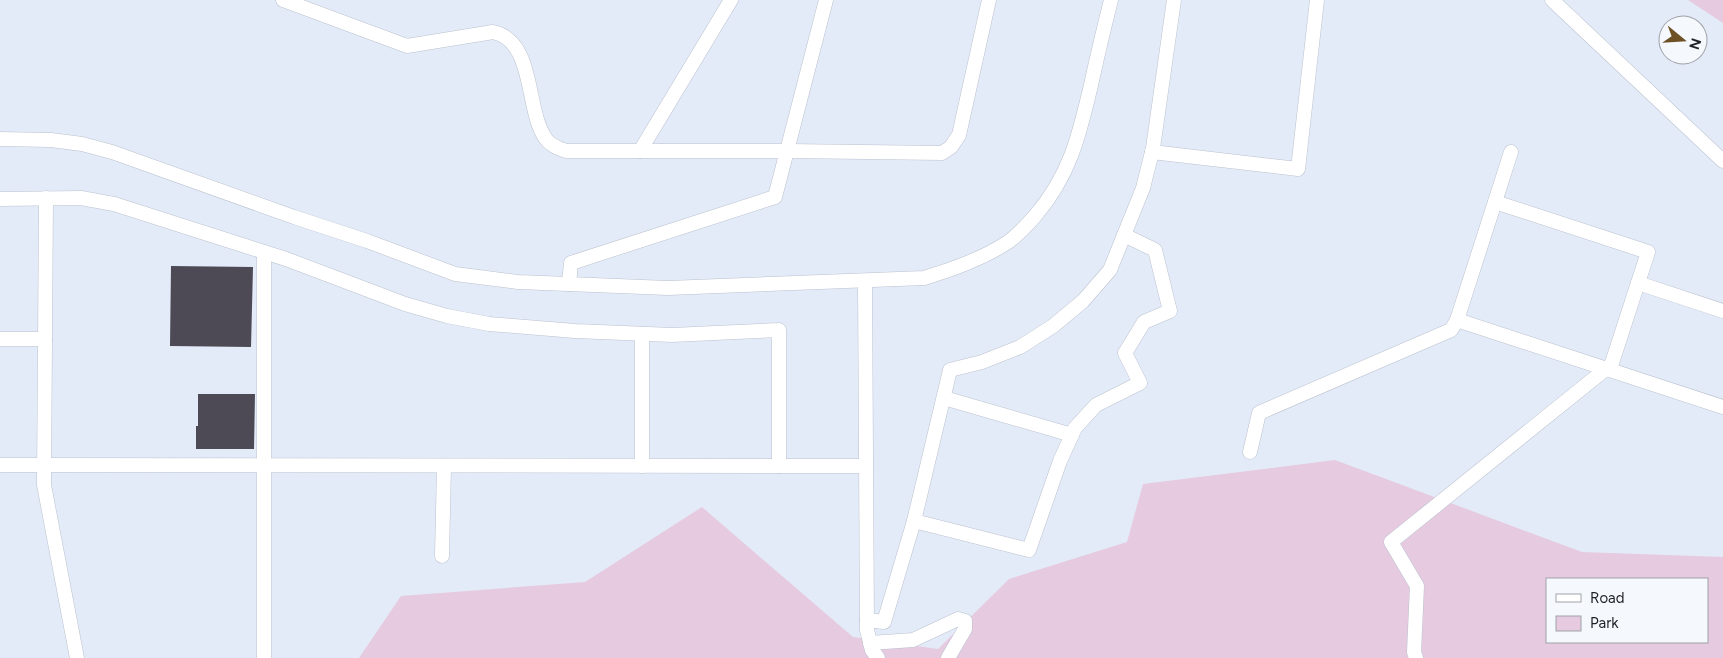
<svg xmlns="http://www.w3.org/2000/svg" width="1723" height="658" viewBox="0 0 1723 658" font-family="Figtree,sans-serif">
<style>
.green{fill:#e6cae0;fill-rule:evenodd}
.building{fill:#4d4a55}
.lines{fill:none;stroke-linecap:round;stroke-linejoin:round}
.minor-casing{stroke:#bbc2cf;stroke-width:15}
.minor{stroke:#fff;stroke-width:14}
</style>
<rect width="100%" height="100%" fill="#e4ebf8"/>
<g class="green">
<polygon points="1688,0 1723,0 1723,23"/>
<path d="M1335,460l247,92 141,5v101h-1364l42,-62 184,-14 117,-75 151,130 85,12 71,-70 118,-37 16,-58zM1547,579h160v63h-160z"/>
</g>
<g class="building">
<polygon points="171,266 253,267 251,347 170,346"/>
<polygon points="198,394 255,394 254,449 196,449 196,426 198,426"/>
</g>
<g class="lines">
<defs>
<g id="minor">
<path d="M283,0l124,46 86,-14c43,9 32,79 53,107 5,7 12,9 20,12h222l154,2 9,-6 8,-12 30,-135"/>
<polyline points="1552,0 1723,161"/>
<path d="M0,139l51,1 31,4 30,8 182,65 73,24 88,33 63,8 150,6 256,-10c29,-9 58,-19 84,-36 10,-7 19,-17 27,-26 35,-41 44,-80 56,-131 6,-28 13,-57 20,-85"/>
<polyline points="640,151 731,0"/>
<polyline points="1152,152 1298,169 1317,0"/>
<polyline points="46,198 44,485 77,658"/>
<polyline points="0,199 81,198 114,204 286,259 405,304 447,316 489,324 575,331 672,335 779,330 779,466"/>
<polyline points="1495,202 1648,252 1610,369"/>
<polyline points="865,281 867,630 872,650 878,658"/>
<polyline points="1638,283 1723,311"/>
<polyline points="569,284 571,263 775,197 826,0"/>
<polyline points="1457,320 1723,407"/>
<polyline points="642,334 642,466"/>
<polyline points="0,339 45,339"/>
<polyline points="944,398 1072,435"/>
<polyline points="1250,452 1259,413 1451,330 1457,320 1511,152"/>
<polyline points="0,465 865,466"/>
<polyline points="914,521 1029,550 1060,461 1075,428 1096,405 1140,383 1125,353 1144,322 1170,311 1155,250 1124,235"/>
<polyline points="442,556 444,466"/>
<polyline points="867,620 884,622 914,521 950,370 982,362 1020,347 1053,326 1083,301 1110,270 1143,188 1153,148 1174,0"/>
<polyline points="870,643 913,640 958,619 965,621 965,629 948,658"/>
<polyline points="264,658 264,252"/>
<polyline points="1416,658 1414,652 1417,586 1391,542 1607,368"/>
</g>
</defs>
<use href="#minor" class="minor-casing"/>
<use href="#minor" class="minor"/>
</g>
<rect x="1546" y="578" width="162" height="65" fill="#f5f8fd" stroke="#9fa2a7"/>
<rect x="1556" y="594" width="25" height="8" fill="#ffffff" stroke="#9fa2a7"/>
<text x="1590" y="603" font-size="15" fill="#1e2125">Road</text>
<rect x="1556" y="616" width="25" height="15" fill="#e6cae0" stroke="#9fa2a7"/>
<text x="1590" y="628" font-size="15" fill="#1e2125">Park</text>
<g transform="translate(1683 40) rotate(108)"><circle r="24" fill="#f5f8fd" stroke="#9fa2a7"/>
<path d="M0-4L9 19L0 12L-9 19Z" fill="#6d5124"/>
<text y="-8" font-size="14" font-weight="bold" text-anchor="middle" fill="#1e2125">N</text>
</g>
</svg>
